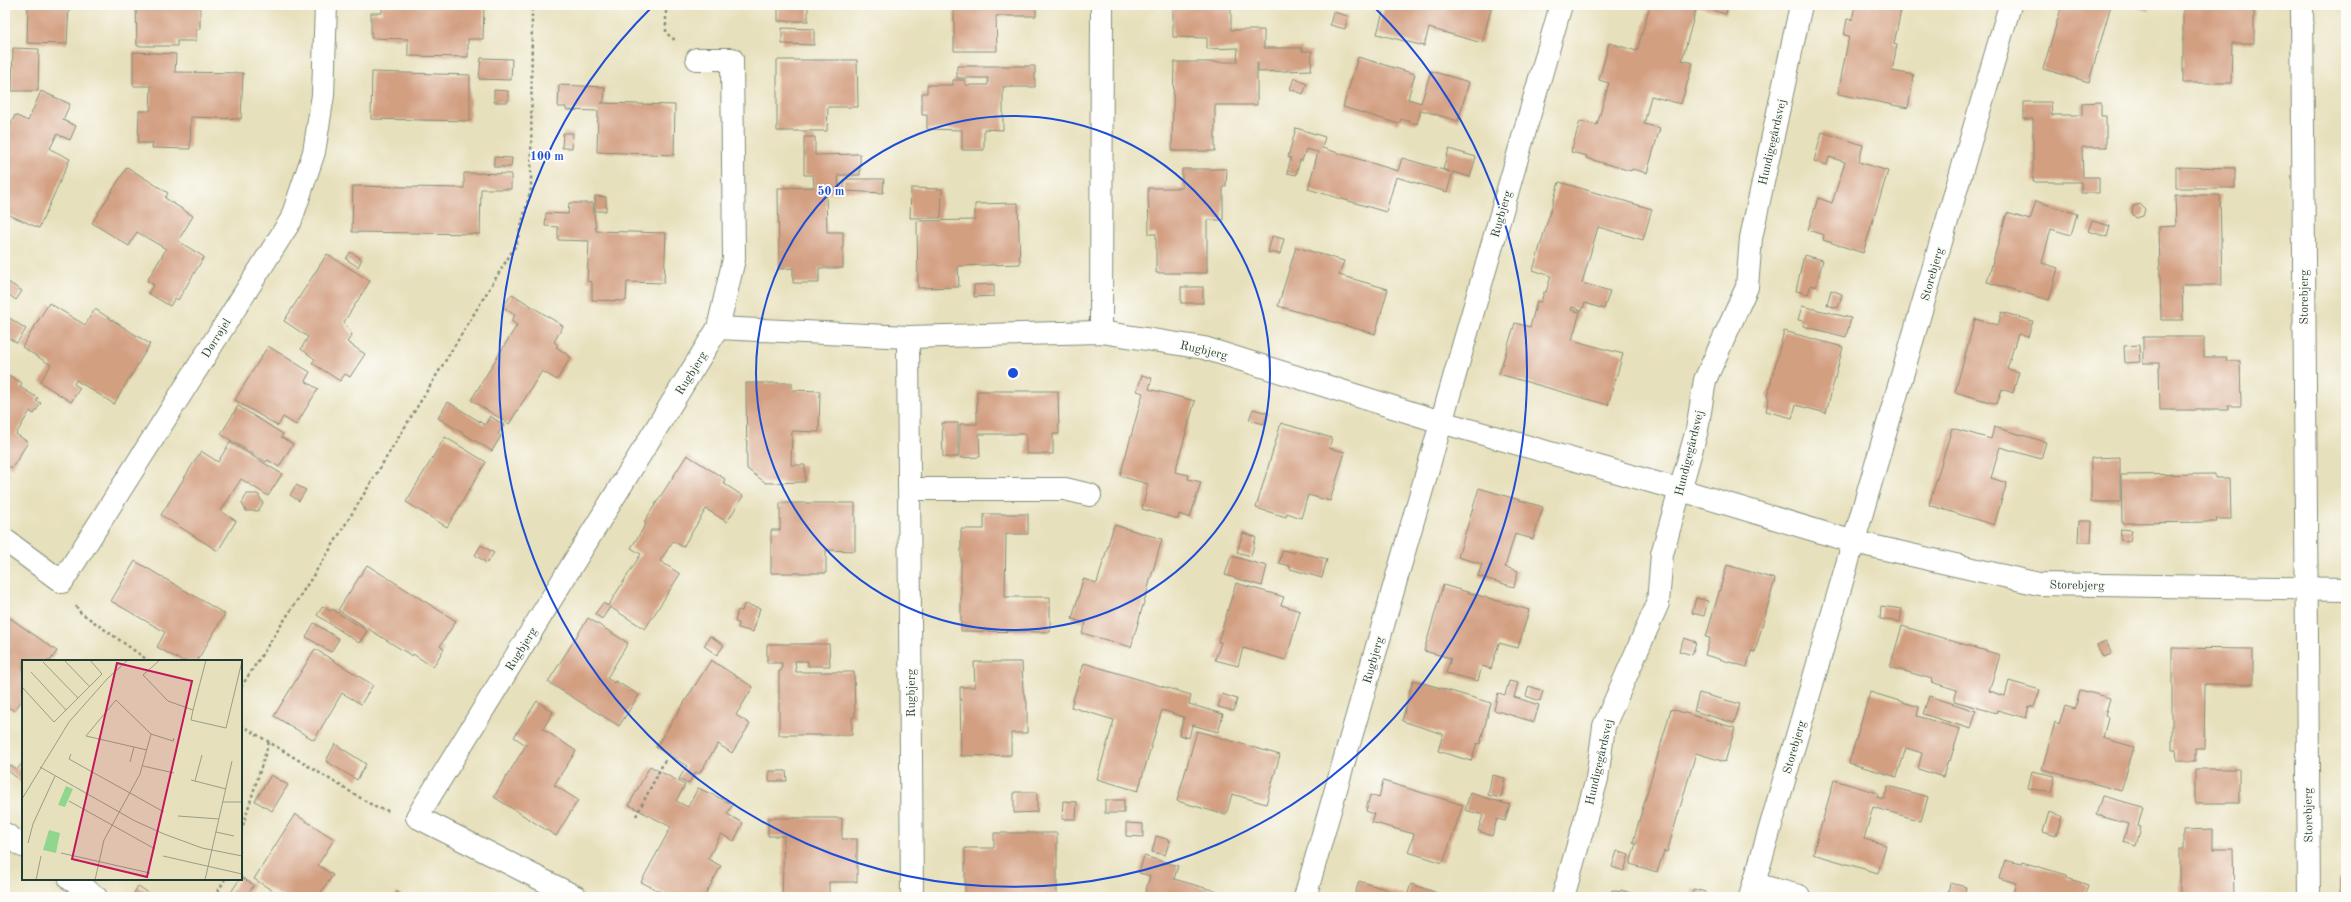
<svg xmlns="http://www.w3.org/2000/svg" width="2351" height="902" viewBox="0 0 2351 902" font-family="'Old Standard TT',serif">
<style>
.building{fill:#d39f81}
.lines{fill:none;stroke-linecap:round;stroke-linejoin:round}
.minor-casing{stroke:#838e78;stroke-width:24}
.tertiary-casing{stroke:#838e78;stroke-width:24}
.path{stroke:#838e78;stroke-width:2.5;stroke-dasharray:3 3;stroke-linecap:butt}
.minor{stroke:#fff;stroke-width:22}
.tertiary{stroke:#fff;stroke-width:22}
.ring{fill:none;stroke:#1d4ed8;stroke-width:2}
.labels{text-anchor:middle;stroke-width:4;stroke-linejoin:round;paint-order:stroke}
.street-label{font-size:12px;fill:#1f3d34;stroke:#fdfcf7}
.inset-road{fill:none;stroke:#979f86;stroke-width:1}
.view{fill:#c2185b;fill-opacity:0.15;stroke:#c2185b;stroke-width:2}
.inset-edge{fill:none;stroke:#1f3d34;stroke-width:2}
.centre{fill:#1d4ed8;stroke:#fdfcf7;stroke-width:2}
.ring-label{font-size:12px;text-anchor:middle;font-weight:bold;fill:#1d4ed8;stroke:#fdfcf7;stroke-width:4;stroke-linejoin:round;paint-order:stroke}
</style>
<rect width="100%" height="100%" fill="#fdfcf7"/>
<filter id="ink" filterUnits="userSpaceOnUse"><feTurbulence type="fractalNoise" baseFrequency=".025" numOctaves="2"/><feDisplacementMap in="SourceGraphic" scale="8" xChannelSelector="R" yChannelSelector="G"/><feConvolveMatrix kernelMatrix="1 2 1 2 8 2 1 2 1" color-interpolation-filters="sRGB"/></filter>
<filter id="wash" filterUnits="userSpaceOnUse"><feTurbulence type="fractalNoise" baseFrequency=".012" numOctaves="4" result="noise"/><feDisplacementMap in="SourceGraphic" scale="16" xChannelSelector="R" yChannelSelector="G"/><feGaussianBlur stdDeviation="0.9" result="paint"/><feColorMatrix in="noise" values="0 0 0 0 0 0 0 0 0 0 0 0 0 0 0 0 0 1.4 0 .05"/><feComposite in="paint" operator="in"/></filter>
<g filter="url(#wash)">
<rect width="100%" height="100%" fill="#e7e0bc"/>
<g id="blocks">
<g class="building">
<polygon points="28,5 69,5 67,44 27,43"/>
<polygon points="136,5 200,5 200,29 196,29 196,41 177,41 177,46 137,46"/>
<polygon points="382,5 484,7 483,39 468,39 468,57 408,56 408,39 371,38 371,13 382,13"/>
<rect x="778" y="5" width="30" height="16"/>
<polygon points="954,5 1036,5 1036,16 996,16 997,51 954,51"/>
<polygon points="1173,5 1231,5 1231,30 1264,30 1264,48 1302,48 1302,51 1312,51 1311,70 1258,72 1258,62 1257,62 1257,105 1215,105 1215,151 1172,151 1174,62 1237,62 1238,48 1207,49 1207,38 1173,37"/>
<polygon points="1385,5 1492,5 1482,43 1429,28 1424,46 1377,34"/>
<polygon points="1650,5 1728,5 1726,14 1697,6 1682,60 1693,63 1681,104 1651,96 1644,124 1660,128 1647,173 1632,169 1631,171 1586,158 1587,156 1571,152 1580,121 1597,125 1609,83 1599,80 1609,43 1637,51"/>
<polygon points="1855,5 1902,5 1894,44 1897,45 1892,71 1914,75 1908,108 1838,94 1849,36 1844,35 1847,19 1852,20"/>
<polygon points="2062,5 2111,5 2089,82 2043,69"/>
<polygon points="2133,5 2150,5 2149,10"/>
<polygon points="2183,5 2254,5 2254,43 2232,43 2231,83 2183,83"/>
<polygon points="1333,12 1348,16 1345,29 1330,25"/>
<polygon points="782,28 814,29 814,45 782,44"/>
<polygon points="13,48 39,49 38,91 12,91"/>
<polygon points="133,52 176,54 175,72 243,73 241,119 191,117 190,149 152,148 153,143 138,143 139,111 150,111 151,86 133,86"/>
<polygon points="1358,57 1415,74 1408,99 1421,103 1431,71 1469,82 1458,121 1421,110 1417,124 1401,119 1399,124 1343,107"/>
<polygon points="481,58 512,59 511,80 479,79"/>
<polygon points="777,60 857,60 858,107 828,107 827,131 777,131"/>
<polygon points="957,66 1035,66 1035,87 1003,87 1003,130 984,129 984,150 962,150 962,130 927,129 927,115 922,115 922,93 927,93 927,85 953,85 953,80 965,80 965,85 988,85 988,78 957,78"/>
<polygon points="372,72 470,75 470,121 371,119"/>
<polygon points="1294,78 1307,84 1303,94 1290,89"/>
<polygon points="559,85 605,87 604,101 601,103 675,105 674,155 597,152 598,111 566,110 566,107 558,107"/>
<polygon points="494,90 508,91 508,102 494,102"/>
<polygon points="41,91 70,104 63,120 76,126 70,140 57,134 50,149 70,159 39,228 5,213 5,138 15,115 28,121"/>
<polygon points="2024,102 2051,102 2052,115 2082,115 2082,103 2101,102 2101,116 2106,116 2106,147 2082,147 2083,177 2099,177 2099,193 2081,193 2081,182 2033,182 2033,119 2024,119"/>
<polygon points="1296,128 1325,137 1322,148 1398,171 1402,158 1450,172 1443,169 1449,149 1476,157 1470,177 1453,172 1447,192 1396,177 1386,212 1308,189 1318,152 1306,149 1302,161 1300,160 1296,175 1287,173 1291,158 1288,157"/>
<polygon points="1822,132 1863,145 1859,162 1888,171 1863,253 1823,240 1824,235 1808,230 1818,198 1832,203 1845,162 1829,157 1827,165 1814,161"/>
<polygon points="563,133 573,133 572,148 562,148"/>
<polygon points="804,137 815,137 815,155 860,154 860,175 838,175 839,193 826,193 827,232 843,232 843,268 819,268 819,283 793,283 793,268 779,269 778,188 814,187 813,175 804,175"/>
<polygon points="494,157 512,158 511,167 494,167"/>
<polygon points="127,167 168,193 165,198 193,216 178,241 204,257 178,300 175,298 170,306 148,293 154,285 147,281 166,249 137,232 129,246 92,223"/>
<polygon points="2176,167 2235,168 2235,188 2176,188"/>
<polygon points="1182,169 1227,169 1226,186 1223,186 1223,220 1207,220 1207,273 1156,273 1156,234 1149,234 1148,188 1182,188"/>
<polygon points="464,173 511,174 511,189 481,189 480,234 352,232 353,186 464,188"/>
<polygon points="844,179 884,179 883,193 844,191"/>
<polygon points="1559,182 1652,209 1643,240 1598,227 1582,283 1610,291 1604,309 1585,303 1582,311 1572,307 1571,310 1580,312 1572,340 1623,354 1608,405 1499,374 1515,323 1530,327 1537,301 1541,302 1544,292 1546,292 1551,276 1533,270"/>
<polygon points="911,188 942,189 941,218 910,218"/>
<polygon points="2175,195 2220,195 2222,285 2182,285 2183,320 2161,320 2159,227 2176,226"/>
<polygon points="595,196 606,197 606,211 595,211"/>
<polygon points="2036,201 2077,214 2071,235 2051,229 2042,263 2058,268 2049,300 1987,282 2007,213 2030,220"/>
<polygon points="569,203 593,203 596,231 666,233 664,283 627,282 626,301 592,300 592,282 587,281 589,241 558,240 558,227 545,226 546,213 568,214"/>
<polygon points="1018,203 1020,264 958,266 959,287 918,288 917,221 975,220 975,204"/>
<polygon points="2140,204 2145,209 2143,216 2136,218 2132,213 2133,206"/>
<polygon points="2092,221 2110,226 2107,237 2088,231"/>
<polygon points="1272,236 1284,239 1280,254 1268,252"/>
<polygon points="1296,247 1344,261 1339,275 1388,289 1375,334 1278,306"/>
<polygon points="350,252 362,259 358,267 346,259"/>
<polygon points="327,254 370,281 344,322 352,335 347,342 365,354 350,377 345,374 340,381 312,363 315,359 301,349 308,337 284,321"/>
<polygon points="1804,255 1823,260 1816,287 1811,285 1808,294 1796,291"/>
<polygon points="8,282 22,291 16,300 5,292"/>
<polygon points="994,284 994,296 974,297 974,285"/>
<rect x="1181" y="287" width="22" height="16"/>
<polygon points="1831,290 1842,294 1838,308 1827,305"/>
<polygon points="512,294 563,326 554,342 558,345 556,347 571,357 557,380 542,371 509,424 471,400 517,325 511,321 515,315 503,307"/>
<polygon points="49,303 85,325 95,309 150,344 114,404 76,380 74,384 80,388 71,402 40,382 51,365 22,347"/>
<polygon points="1802,306 1851,318 1846,337 1803,326 1804,321 1798,320"/>
<polygon points="2002,312 2033,321 2028,337 2018,334 2007,369 2019,372 2013,393 2002,389 1997,404 1955,392 1975,319 1998,325"/>
<polygon points="8,317 26,329 17,343 5,336 5,321"/>
<polygon points="1784,331 1843,347 1826,413 1796,405 1792,418 1766,411 1769,398 1767,397"/>
<polygon points="2143,337 2204,337 2204,357 2227,357 2226,361 2240,361 2241,406 2228,406 2228,410 2160,410 2159,363 2143,363"/>
<polygon points="2139,345 2140,362 2125,363 2124,346"/>
<polygon points="268,346 310,372 305,381 318,389 296,425 283,417 278,426 235,400"/>
<polygon points="7,374 22,383 20,387 38,398 36,401 41,403 34,414 30,411 16,434 28,442 12,468 5,464 5,379"/>
<polygon points="1142,375 1152,378 1149,389 1195,401 1175,472 1189,475 1188,479 1201,482 1190,518 1179,514 1178,519 1142,509 1148,484 1120,476 1143,393 1137,391"/>
<polygon points="746,383 792,383 792,390 820,391 819,432 792,431 791,465 805,465 805,482 766,483 747,469"/>
<polygon points="977,391 1058,391 1059,434 1053,434 1053,454 1026,454 1026,434 979,434 980,457 960,458 960,424 977,424"/>
<polygon points="448,402 485,425 490,416 504,425 498,434 501,436 492,451 438,418"/>
<polygon points="238,406 283,434 281,437 293,444 279,467 268,460 266,462 221,434"/>
<polygon points="1253,409 1268,413 1264,424 1249,420"/>
<polygon points="942,423 958,423 958,457 943,457"/>
<polygon points="1281,423 1332,438 1329,448 1345,452 1330,501 1308,495 1301,518 1287,513 1286,517 1256,508"/>
<polygon points="1994,427 2046,442 2041,459 2000,447 1991,478 2007,483 1994,525 1929,505 1952,428 1991,439"/>
<polygon points="445,437 486,462 447,527 406,502"/>
<polygon points="230,442 282,474 268,496 241,479 221,511 236,521 218,551 161,515 201,451 218,462"/>
<polygon points="687,455 725,479 723,483 743,496 727,522 706,509 683,547 673,541 660,561 680,574 645,629 610,607 602,619 595,614 603,603 608,606 641,554 631,548 646,524 644,522"/>
<polygon points="2120,457 2120,502 2091,502 2091,458"/>
<polygon points="5,471 9,474 5,479"/>
<polygon points="2215,474 2215,478 2230,478 2231,519 2216,519 2217,522 2122,523 2121,475"/>
<polygon points="296,485 306,490 299,501 290,495"/>
<polygon points="1479,488 1543,507 1533,539 1515,534 1505,567 1518,571 1514,587 1478,576 1482,564 1458,557"/>
<polygon points="247,494 258,494 263,503 258,511 246,511 242,503"/>
<polygon points="780,503 855,503 855,551 826,550 826,573 771,573 771,530 780,530"/>
<polygon points="984,514 1028,514 1028,534 1006,534 1005,597 1050,597 1050,632 961,631 961,529 984,529"/>
<polygon points="2079,521 2092,521 2091,542 2078,542"/>
<polygon points="1114,525 1162,539 1131,647 1082,633 1086,623 1072,619 1083,579 1097,583"/>
<polygon points="2121,529 2132,530 2130,541 2120,540"/>
<polygon points="1243,533 1256,537 1251,556 1237,552"/>
<polygon points="481,545 494,553 487,563 475,555"/>
<polygon points="1283,550 1294,553 1295,551 1327,559 1322,578 1290,569 1290,566 1279,563"/>
<polygon points="1231,556 1267,566 1262,586 1225,575"/>
<polygon points="135,561 225,614 197,661 182,661 157,647 165,632 111,601"/>
<polygon points="367,565 456,621 440,646 444,649 433,667 413,654 412,656 338,610"/>
<polygon points="1727,565 1775,579 1755,652 1751,651 1747,667 1705,655 1710,638 1706,637"/>
<polygon points="1236,583 1284,597 1281,605 1300,611 1286,660 1243,648 1238,666 1215,660 1221,642 1218,642"/>
<polygon points="1443,585 1529,610 1518,648 1499,643 1491,669 1482,666 1478,681 1446,673 1451,658 1424,651"/>
<polygon points="1696,598 1708,601 1704,616 1692,613"/>
<polygon points="744,604 760,608 753,632 738,628 739,623 735,622 738,610 742,611"/>
<polygon points="323,606 330,611 332,609 367,631 359,643 317,615"/>
<polygon points="1881,606 1902,609 1900,622 1880,619"/>
<polygon points="10,618 57,651 50,661 23,661 23,699 14,711 5,705 5,625"/>
<polygon points="588,618 628,643 607,678 614,683 615,681 639,695 619,726 548,682"/>
<polygon points="314,623 339,639 331,652 306,637"/>
<polygon points="1902,626 2000,655 1989,691 2005,696 2009,681 2040,690 2034,707 2029,706 2026,718 1997,710 1996,713 1954,701 1957,690 1931,682 1932,679 1890,667"/>
<polygon points="710,636 724,645 717,655 704,646"/>
<polygon points="1684,638 1696,642 1692,655 1679,651"/>
<polygon points="2106,641 2112,654 2103,657 2097,645"/>
<polygon points="767,644 829,644 830,666 808,666 808,661 795,661 796,672 854,672 855,717 852,717 852,735 779,735 779,671 781,671 782,663 767,663"/>
<polygon points="2172,648 2253,649 2253,684 2205,684 2204,749 2196,749 2196,761 2177,761 2176,750 2172,750"/>
<polygon points="315,649 373,685 361,704 342,693 314,740 274,716"/>
<polygon points="711,660 753,687 736,715 750,724 732,753 718,744 699,774 696,772 688,784 679,779 687,766 656,747"/>
<polygon points="974,662 1022,662 1023,691 1027,703 1027,733 1011,733 1011,755 961,756 960,687 975,687"/>
<polygon points="1084,663 1191,695 1189,704 1223,714 1218,732 1192,725 1189,738 1179,735 1184,717 1162,710 1138,791 1097,779 1114,720 1071,707"/>
<polygon points="1413,680 1491,703 1480,744 1477,743 1471,761 1438,751 1443,734 1402,721"/>
<polygon points="1509,681 1518,683 1514,697 1539,705 1534,722 1494,710 1498,693 1505,695"/>
<polygon points="1529,686 1543,691 1540,701 1526,696"/>
<polygon points="2080,690 2110,698 2105,716 2108,717 2103,738 2134,747 2121,791 2042,769 2055,722 2059,724 2065,706 2075,709"/>
<polygon points="1870,692 1919,707 1917,716 1960,729 1950,761 1948,760 1943,777 1918,769 1922,753 1906,748 1897,777 1849,763"/>
<polygon points="1699,693 1740,704 1734,723 1694,711"/>
<polygon points="1222,694 1237,699 1234,711 1218,707"/>
<polygon points="1929,696 1976,711 1971,729 1923,714"/>
<polygon points="537,701 553,712 543,729 576,751 554,785 578,800 556,836 494,797 526,745 514,737"/>
<polygon points="1671,709 1735,728 1725,762 1696,753 1667,852 1664,851 1657,872 1630,864 1636,843 1633,842"/>
<polygon points="1197,731 1280,755 1266,804 1232,794 1226,815 1177,801"/>
<polygon points="335,744 366,764 357,780 326,761"/>
<polygon points="23,762 23,779 21,781 7,770 10,765 17,770"/>
<polygon points="650,766 685,785 676,801 688,807 698,788 733,804 727,814 743,823 734,841 721,834 708,859 721,866 704,897 671,897 641,882 671,827 629,805"/>
<rect x="2195" y="769" width="44" height="34"/>
<polygon points="769,771 786,771 787,781 769,781"/>
<polygon points="2032,771 2055,776 2051,793 2028,788"/>
<polygon points="271,775 288,785 272,811 255,801"/>
<polygon points="1492,775 1505,778 1501,798 1488,795"/>
<polygon points="1834,780 1878,793 1877,797 1884,799 1888,786 1928,797 1921,821 1873,807 1864,839 1886,845 1878,873 1813,854"/>
<polygon points="1383,781 1463,805 1443,863 1408,852 1414,834 1371,822 1374,814 1366,811 1370,795 1379,798"/>
<polygon points="1014,792 1037,792 1037,812 1014,813"/>
<polygon points="1470,793 1510,805 1505,821 1497,819 1492,836 1478,831 1483,815 1465,810"/>
<polygon points="2102,796 2143,807 2138,826 2141,827 2136,846 2123,842 2128,824 2096,815"/>
<rect x="1105" y="800" width="19" height="13"/>
<polygon points="1063,801 1077,802 1076,819 1062,819"/>
<polygon points="2049,812 2062,816 2056,836 2043,832"/>
<polygon points="295,814 334,839 318,865 333,875 318,897 283,897 254,879"/>
<polygon points="768,818 842,818 842,839 857,839 857,882 829,882 829,897 782,897 784,836 768,836"/>
<polygon points="1126,823 1143,824 1143,837 1126,836"/>
<polygon points="2213,829 2213,849 2233,849 2234,897 2180,897 2180,849 2184,849 2184,830"/>
<polygon points="994,833 1057,833 1057,895 965,895 965,848 994,848"/>
<polygon points="1156,836 1170,840 1165,855 1152,852"/>
<polygon points="1617,851 1629,855 1624,871 1612,867"/>
<polygon points="1144,856 1178,866 1174,879 1219,892 1217,897 1144,897 1150,876 1139,873"/>
<polygon points="2005,860 2021,864 2022,862 2067,875 2067,878 2088,885 2084,897 2012,897 2016,883 1999,878"/>
<polygon points="241,877 254,885 246,897 228,897"/>
<rect x="2340" y="877" width="6" height="20"/>
<polygon points="1359,881 1407,896 1411,884 1449,897 1354,897"/>
<polygon points="1950,883 1966,887 1964,897 1947,897"/>
<polygon points="138,886 152,895 151,897 141,897 134,893"/>
<polygon points="1693,889 1706,892 1705,897 1692,897"/>
<polygon points="1612,890 1620,892 1621,890 1643,897 1610,897"/>
<polygon points="397,892 404,897 394,897"/>
</g>
</g>
</g>
<g filter="url(#ink)">
<use href="#blocks" fill-opacity="0" stroke="#838e78" stroke-width="1"/>
<g class="lines">
<defs>
<g id="minor">
<polyline points="2302,5 2309,897"/>
<polyline points="718,328 908,337 1101,332 1204,348 1441,422 1681,490 1854,542 2039,584 2346,589"/>
<polyline points="1101,332 1102,5"/>
<polyline points="908,337 912,897"/>
<polyline points="910,489 1065,489 1090,495"/>
<polyline points="5,540 62,582 291,220 314,152 323,95 326,5"/>
<polyline points="1754,884 1799,896"/>
<polyline points="576,897 417,817 718,328 734,259 732,59 697,59"/>
<polyline points="1305,897 1561,5"/>
<polyline points="1563,897 1597,779 1604,726 1658,603 1662,554 1697,430 1705,380 1747,287 1751,238 1801,5"/>
<polyline points="1750,897 2010,5"/>
</g>
<g id="tertiary">
<polyline points="5,834 23,846"/>
<polyline points="70,879 96,897"/>
</g>
</defs>
<use href="#minor" class="minor-casing"/>
<use href="#tertiary" class="tertiary-casing"/>
<g class="path">
<polyline points="666,5 666,33 675,40"/>
<polyline points="76,606 80,612 149,661"/>
<polyline points="241,687 331,548 516,245 531,189 532,5"/>
<polyline points="241,725 377,808 389,811"/>
<polyline points="636,816 665,760"/>
<polyline points="241,831 269,742"/>
<polyline points="215,897 225,879"/>
</g>
<use href="#minor" class="minor"/>
<use href="#tertiary" class="tertiary"/>
</g>
</g>
<g class="ring">
<circle cx="1013" cy="373" r="257"/>
<path d="M1373 6A514 514 0 1 1 653 6"/>
</g>
<g class="labels">
<g class="street-label">
<text transform="translate(1772 142) rotate(-77)" y="4">Hundigegårdsvej</text>
<text transform="translate(1501 214) rotate(-74)" y="4">Rugbjerg</text>
<text transform="translate(1932 274) rotate(-74)" y="4">Storebjerg</text>
<text transform="translate(2304 297) rotate(-90)" y="4">Storebjerg</text>
<text transform="translate(216 338) rotate(-58)" y="4">Dørrøjel</text>
<text transform="translate(1204 350) rotate(13)" y="4">Rugbjerg</text>
<text transform="translate(691 373) rotate(-58)" y="4">Rugbjerg</text>
<text transform="translate(1689 453) rotate(-76)" y="4">Hundigegårdsvej</text>
<text transform="translate(2077 585) rotate(1)" y="4">Storebjerg</text>
<text transform="translate(521 649) rotate(-58)" y="4">Rugbjerg</text>
<text transform="translate(1373 660) rotate(-74)" y="4">Rugbjerg</text>
<text transform="translate(911 693) rotate(-90)" y="4">Rugbjerg</text>
<text transform="translate(1794 747) rotate(-74)" y="4">Storebjerg</text>
<text transform="translate(1599 762) rotate(-77)" y="4">Hundigegårdsvej</text>
<text transform="translate(2308 815) rotate(-91)" y="4">Storebjerg</text>
</g>
</g>
<g transform="translate(22 660)">
<rect width="220" height="220" fill="#e7e0bc"/>
<path d="M44,126l7,3 -8,18 -7,-2zM27,170l11,3 -4,20 -13,-3z" fill="#91d68f"/>
<path class="inset-road" d="M42,0l26,27M138,0l-17,15 25,26 25,9 13,-50M21,2l35,36M9,12l35,38M0,27l32,35 48,-48 -12,-14M171,50l-2,10 35,8 16,-67M125,90l-61,-14 30,-36 35,34 22,7 1,-3M49,94l-2,5 95,53M108,102l4,-15M121,106l31,7M18,107l95,54 29,13 38,14 40,8M169,120l35,9M173,121l7,-26M0,139l47,-77 39,-44 20,-18M47,141l86,48M201,142h19M156,156l41,3M194,172l18,4M6,183l5,-19 22,-48M39,193l89,20M141,196l79,18M14,220l5,-24M73,220l9,-40 36,-66 11,-40M183,220l27,-119"/>
<path class="view" d="M95,3l75,18 -45,196 -75,-18z"/>
<rect width="220" height="220" class="inset-edge"/>
</g>
<circle cx="1013" cy="373" r="6" class="centre"/>
<g class="ring-label">
<text x="547" y="160">100 m</text>
<text x="831" y="195">50 m</text>
</g>
<rect width="2351" height="902" fill="none" stroke="#fdfcf7" stroke-width="20"/>
</svg>
